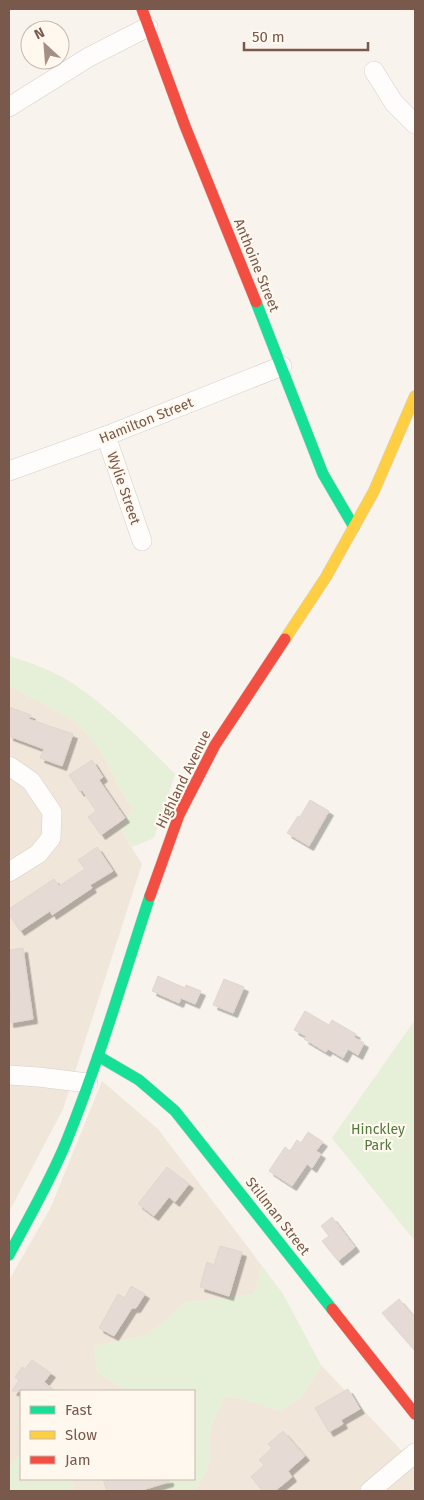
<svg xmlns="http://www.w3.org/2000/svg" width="424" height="1500" viewBox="0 0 424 1500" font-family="'Fira Sans',sans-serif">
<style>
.residential{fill:#f1e6da}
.green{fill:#e6efd7}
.building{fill:#e5dbd4;stroke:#e1d6cf;filter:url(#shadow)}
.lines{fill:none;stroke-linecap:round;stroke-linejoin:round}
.street-casing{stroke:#d7cfca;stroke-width:20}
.fast-casing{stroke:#d8cfc9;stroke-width:12}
.slow-casing{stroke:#d8cfc9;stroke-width:12}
.jam-casing{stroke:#d8cfc9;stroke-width:12}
.street{stroke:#fefdfc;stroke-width:19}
.fast{stroke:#16e098;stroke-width:11}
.slow{stroke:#ffcf43;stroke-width:11}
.jam{stroke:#f24e42;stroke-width:11}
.labels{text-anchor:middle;stroke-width:4.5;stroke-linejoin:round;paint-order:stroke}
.street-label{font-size:14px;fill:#78594b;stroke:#fff8ef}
.park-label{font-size:14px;fill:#52793f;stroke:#fff8ef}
</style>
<defs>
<filter id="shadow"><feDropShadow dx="4.5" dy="4.5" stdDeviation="0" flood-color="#0004"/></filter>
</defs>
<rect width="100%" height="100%" fill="#f8f3ed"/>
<g class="residential">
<polygon points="9,686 74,720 100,749 118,785 133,810 120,829 142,864 63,1109 9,1212"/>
<polygon points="102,1081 158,1129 262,1266 254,1294 201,1301 186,1302 148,1335 94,1346 97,1371 124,1391 21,1391 21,1453 9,1467 9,1280 51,1207"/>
<polygon points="321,1365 415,1465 415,1491 195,1491 210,1463 210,1429 225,1396 247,1400 280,1411 300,1399"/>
<polygon points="71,1479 172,1479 156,1491 74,1491"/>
</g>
<g class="green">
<path d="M9,656c22,7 46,15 66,29 37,25 69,58 100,89l-21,64 -22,9 -12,-18 13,-19 -15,-25 -18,-36 -26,-29 -65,-34z"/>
<polygon points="415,1020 415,1241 332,1138"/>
<polygon points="262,1266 283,1294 321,1365 300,1399 280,1411 247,1400 225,1396 210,1429 210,1463 195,1491 156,1491 172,1479 194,1479 194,1391 124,1391 97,1371 94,1346 148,1335 186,1302 201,1301 254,1294"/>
<polygon points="21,1453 21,1479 71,1479 74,1491 9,1491 9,1467"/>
</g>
<g class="building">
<polygon points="9,707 31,715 29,719 73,734 62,766 40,758 44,749 9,736"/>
<polygon points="92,760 103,777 99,780 125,818 101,835 88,817 96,811 82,790 80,792 69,775"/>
<polygon points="310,800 329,811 309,846 287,833 298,816 300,817"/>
<polygon points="97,847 113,871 90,885 92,888 52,915 50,911 20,931 9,914 9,909 54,879 59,886 85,869 78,860"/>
<polygon points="23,948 33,1019 9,1023 9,1003 11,1002 9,986 9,950"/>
<polygon points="158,976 185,988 186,985 201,991 195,1004 181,998 179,1003 152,991"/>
<polygon points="224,979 244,987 233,1013 213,1005"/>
<polygon points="305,1011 329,1025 332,1020 356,1034 354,1037 364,1043 358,1055 348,1049 343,1058 328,1049 326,1052 304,1039 306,1036 294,1030"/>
<polygon points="308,1132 323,1142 316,1151 321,1154 312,1168 307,1164 292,1186 269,1171 285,1147 290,1151 297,1140 301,1143"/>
<polygon points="167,1167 189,1184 175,1202 169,1197 154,1216 138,1204"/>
<polygon points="332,1217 355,1247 338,1261 322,1241 329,1236 321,1226"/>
<polygon points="220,1246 242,1252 229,1296 200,1287 207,1262 214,1265"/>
<polygon points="131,1286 145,1294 136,1308 132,1308 114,1336 99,1328 118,1294 125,1298"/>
<polygon points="399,1299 415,1318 415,1351 382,1313"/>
<polygon points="32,1360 51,1373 44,1382 54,1390 53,1391 12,1391 19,1380 15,1377 22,1367 25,1369"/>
<polygon points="348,1389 360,1409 341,1420 343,1424 329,1432 315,1408"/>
<polygon points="283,1431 305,1456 288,1471 292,1477 275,1491 263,1491 251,1477 264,1465 259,1460 272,1448 268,1444"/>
<polygon points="103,1479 169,1479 169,1482 139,1491 107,1491"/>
</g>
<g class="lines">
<defs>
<g id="street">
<polyline points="374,71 394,103 415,124"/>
<polyline points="9,107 89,57 148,27"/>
<polyline points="106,436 142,541"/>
<polyline points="9,471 106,436 282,366"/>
<polyline points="9,766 31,781 52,812 51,838 38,854 9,872"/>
<polyline points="9,1075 38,1077 88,1083"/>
<polyline points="370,1491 415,1453"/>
</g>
<g id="fast">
<polyline points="256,302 323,474 354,527"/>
<polyline points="98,1056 139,1080 175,1111 332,1309"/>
<path d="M9,1255c20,-38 42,-75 58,-115 32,-79 56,-162 83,-244"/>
</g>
<polyline id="slow" points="285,639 326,577 374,491 415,396"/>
<g id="jam">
<polyline points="142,9 185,126 256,302"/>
<polyline points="150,896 179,815 215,745 285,639"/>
<polyline points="332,1309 415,1414"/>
</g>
</defs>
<use href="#street" class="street-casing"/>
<use href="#fast" class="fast-casing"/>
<use href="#slow" class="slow-casing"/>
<use href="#jam" class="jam-casing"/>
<use href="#street" class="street"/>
<use href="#fast" class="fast"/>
<use href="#slow" class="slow"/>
<use href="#jam" class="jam"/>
</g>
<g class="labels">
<g class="street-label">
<text transform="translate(257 265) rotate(68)" y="5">Anthoine Street</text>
<text transform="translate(146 420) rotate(-22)" y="5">Hamilton Street</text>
<text transform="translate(124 488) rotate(71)" y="5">Wylie Street</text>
<text transform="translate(183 779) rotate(-64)" y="5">Highland Avenue</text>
<text transform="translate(278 1216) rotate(52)" y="5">Stillman Street</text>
</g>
<g class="park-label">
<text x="378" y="1134">Hinckley<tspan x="378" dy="16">Park</tspan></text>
</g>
</g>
<rect width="424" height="1500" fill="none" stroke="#78594b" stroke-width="20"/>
<rect x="20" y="1390" width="175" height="90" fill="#fff8ef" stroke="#c9b8ad"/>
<rect x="30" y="1406" width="25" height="8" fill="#16e098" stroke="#c9b8ad"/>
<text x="65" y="1415" font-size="15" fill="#78594b">Fast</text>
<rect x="30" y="1431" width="25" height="8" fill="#ffcf43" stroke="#c9b8ad"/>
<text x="65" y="1440" font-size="15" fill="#78594b">Slow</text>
<rect x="30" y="1456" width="25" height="8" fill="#f24e42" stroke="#c9b8ad"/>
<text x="65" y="1465" font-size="15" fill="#78594b">Jam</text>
<g transform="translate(45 45) rotate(334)"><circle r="24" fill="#fff8ef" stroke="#c9b8ad"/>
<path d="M0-4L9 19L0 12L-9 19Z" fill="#a58f84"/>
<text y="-8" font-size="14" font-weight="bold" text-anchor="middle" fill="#78594b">N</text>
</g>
<path d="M244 42v8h124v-8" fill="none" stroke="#78594b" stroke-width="2.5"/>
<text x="252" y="42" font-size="15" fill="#78594b" stroke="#fff8ef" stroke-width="4" paint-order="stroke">50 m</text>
</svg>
